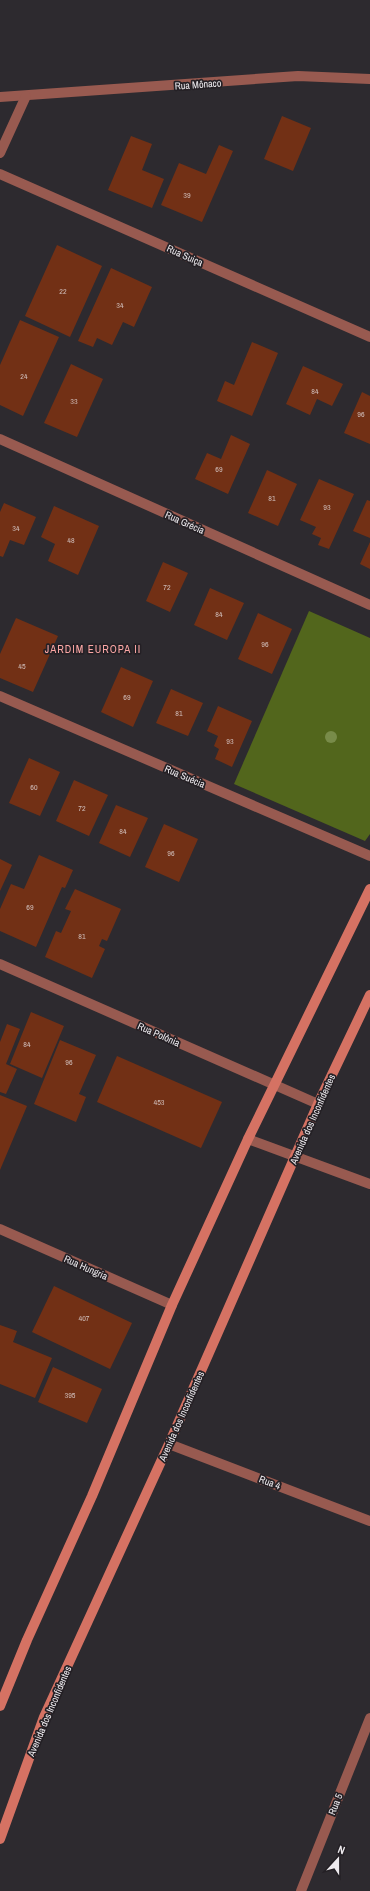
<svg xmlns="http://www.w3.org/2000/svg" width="370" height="1891" viewBox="0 0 370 1891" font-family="'Archivo Narrow',sans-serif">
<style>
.forest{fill:#52661c}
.building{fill:#723015}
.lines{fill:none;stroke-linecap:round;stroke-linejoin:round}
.street{stroke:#985a50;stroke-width:10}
.secondary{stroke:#d57263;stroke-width:10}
.tree{fill:#788b49}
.labels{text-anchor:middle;stroke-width:3.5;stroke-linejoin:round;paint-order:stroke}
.number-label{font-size:8px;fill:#cfbcb8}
.street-label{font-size:10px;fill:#eeebef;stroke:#242025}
.neighbourhood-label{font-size:11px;letter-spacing:1px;fill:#fba7a5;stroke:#242025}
</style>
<rect width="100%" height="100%" fill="#2d2a2f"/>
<polygon class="forest" points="309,611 370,638 370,834 365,841 234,784"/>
<g class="building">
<polygon points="282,116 311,128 293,171 264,159"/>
<polygon points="131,136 152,144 142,170 164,179 152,208 108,190"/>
<polygon points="219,145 233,151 202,222 161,205 179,163 206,174"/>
<polygon points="57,245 102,266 70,337 25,316"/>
<polygon points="111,268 152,287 134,327 123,322 112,345 97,338 93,347 78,341"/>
<polygon points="20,320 59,337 23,416 0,405 0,365"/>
<polygon points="252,342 278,353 252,416 217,401 225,381 234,385"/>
<polygon points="71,364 103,379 77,437 44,423"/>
<polygon points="303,366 343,384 332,406 317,399 310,415 286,404"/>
<polygon points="362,392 370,396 370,444 344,433"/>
<polygon points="231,435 250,444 228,494 195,479 207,453 221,459"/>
<polygon points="267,470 297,484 278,526 248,513"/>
<polygon points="319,479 354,494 329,549 318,545 321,538 312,534 316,527 300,520"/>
<polygon points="367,500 370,501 370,538 353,531"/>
<polygon points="4,503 36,517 24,545 10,540 3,557 0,556 0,512"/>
<polygon points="54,506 99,526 78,575 48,561 55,544 41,537"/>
<polygon points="370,542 370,569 360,564"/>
<polygon points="163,562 188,573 170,612 146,601"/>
<polygon points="210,588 244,603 227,640 194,625"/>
<polygon points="258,613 292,629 272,674 238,659"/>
<polygon points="16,618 58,636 33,692 0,678 0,654"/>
<polygon points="121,667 153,681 133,727 101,712"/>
<polygon points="171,689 203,703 188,736 156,723"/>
<polygon points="218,706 252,721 232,767 215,759 219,749 214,746 218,736 207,731"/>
<polygon points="29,758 60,772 40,816 9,803"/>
<polygon points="74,780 108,795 89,836 56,821"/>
<polygon points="116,805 148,818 130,857 99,843"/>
<polygon points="164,824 198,839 179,882 145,867"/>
<polygon points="39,855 73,870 65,888 62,887 36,947 0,931 0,909 11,884 24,889"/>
<polygon points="0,859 12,865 0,891"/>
<polygon points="75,889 121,909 107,941 102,939 99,946 105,949 92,978 45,957 56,931 61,933 71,911 65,909"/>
<polygon points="31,1012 64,1026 42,1078 10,1064"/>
<polygon points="7,1024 20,1029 6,1064 17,1069 6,1094 0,1092 0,1042"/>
<polygon points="60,1040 96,1055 79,1094 86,1097 76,1122 34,1104"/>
<polygon points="117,1056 222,1102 201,1148 97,1102"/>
<polygon points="0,1095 27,1106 0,1170"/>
<polygon points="54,1286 132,1323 110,1369 32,1332"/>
<polygon points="0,1325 17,1331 13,1342 52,1358 35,1398 0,1384"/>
<polygon points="53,1367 102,1389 87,1423 38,1402"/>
</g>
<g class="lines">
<g class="street">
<polyline points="0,97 298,76 370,79"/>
<polyline points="0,153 26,96"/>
<polyline points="0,174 370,337"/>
<polyline points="0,439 370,605"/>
<polyline points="0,696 370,856"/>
<polyline points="0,964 318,1104"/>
<polyline points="248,1139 370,1184"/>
<polyline points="0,1229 172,1305"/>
<polyline points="169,1444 370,1521"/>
<polyline points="301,1891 370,1718"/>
</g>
<g class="secondary">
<polyline points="0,1706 27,1640 92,1496 172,1305 248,1139 370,889"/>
<polyline points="0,1839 44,1717 169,1444 318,1104 370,995"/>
</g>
</g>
<circle class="tree" cx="331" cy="737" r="6"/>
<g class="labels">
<g class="number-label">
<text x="187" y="198">39</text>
<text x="63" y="294">22</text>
<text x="120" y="308">34</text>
<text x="24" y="379">24</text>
<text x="315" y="394">84</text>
<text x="74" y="404">33</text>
<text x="361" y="417">96</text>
<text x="219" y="472">69</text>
<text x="272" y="501">81</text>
<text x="327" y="510">93</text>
<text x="16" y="531">34</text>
<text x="71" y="543">48</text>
<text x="167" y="590">72</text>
<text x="219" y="617">84</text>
<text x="265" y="647">96</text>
<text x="22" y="669">45</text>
<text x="127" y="700">69</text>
<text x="179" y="716">81</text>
<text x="230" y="744">93</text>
<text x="34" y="790">60</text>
<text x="82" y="811">72</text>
<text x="123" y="834">84</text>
<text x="171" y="856">96</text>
<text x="30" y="910">69</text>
<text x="82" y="939">81</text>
<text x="27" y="1047">84</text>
<text x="69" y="1065">96</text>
<text x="159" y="1105">453</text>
<text x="84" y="1321">407</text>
<text x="70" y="1398">395</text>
</g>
<g class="street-label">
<text transform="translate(198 84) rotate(-4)" y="4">Rua Mônaco</text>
<text transform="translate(185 255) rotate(24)" y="4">Rua Suiça</text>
<text transform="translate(185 522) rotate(24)" y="4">Rua Grécia</text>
<text transform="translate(185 776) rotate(23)" y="4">Rua Suécia</text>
<text transform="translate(159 1034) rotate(24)" y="4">Rua Polônia</text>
<text transform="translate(312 1119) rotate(-66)" y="4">Avenida dos Inconfidentes</text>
<text transform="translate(86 1267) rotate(24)" y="4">Rua Hungria</text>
<text transform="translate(181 1416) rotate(-66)" y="4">Avenida dos Inconfidentes</text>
<text transform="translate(270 1482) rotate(21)" y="4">Rua 4</text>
<text transform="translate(49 1711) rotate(-67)" y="4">Avenida dos Inconfidentes</text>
<text transform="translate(335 1804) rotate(-68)" y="4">Rua 5</text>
</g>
<g class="neighbourhood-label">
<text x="93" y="653">JARDIM EUROPA II</text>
</g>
</g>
<g transform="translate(338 1859) rotate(21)" stroke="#242025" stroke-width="3" paint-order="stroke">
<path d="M0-3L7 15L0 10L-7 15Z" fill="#eeebef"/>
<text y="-6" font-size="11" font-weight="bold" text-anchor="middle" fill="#eeebef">N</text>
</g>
</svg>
